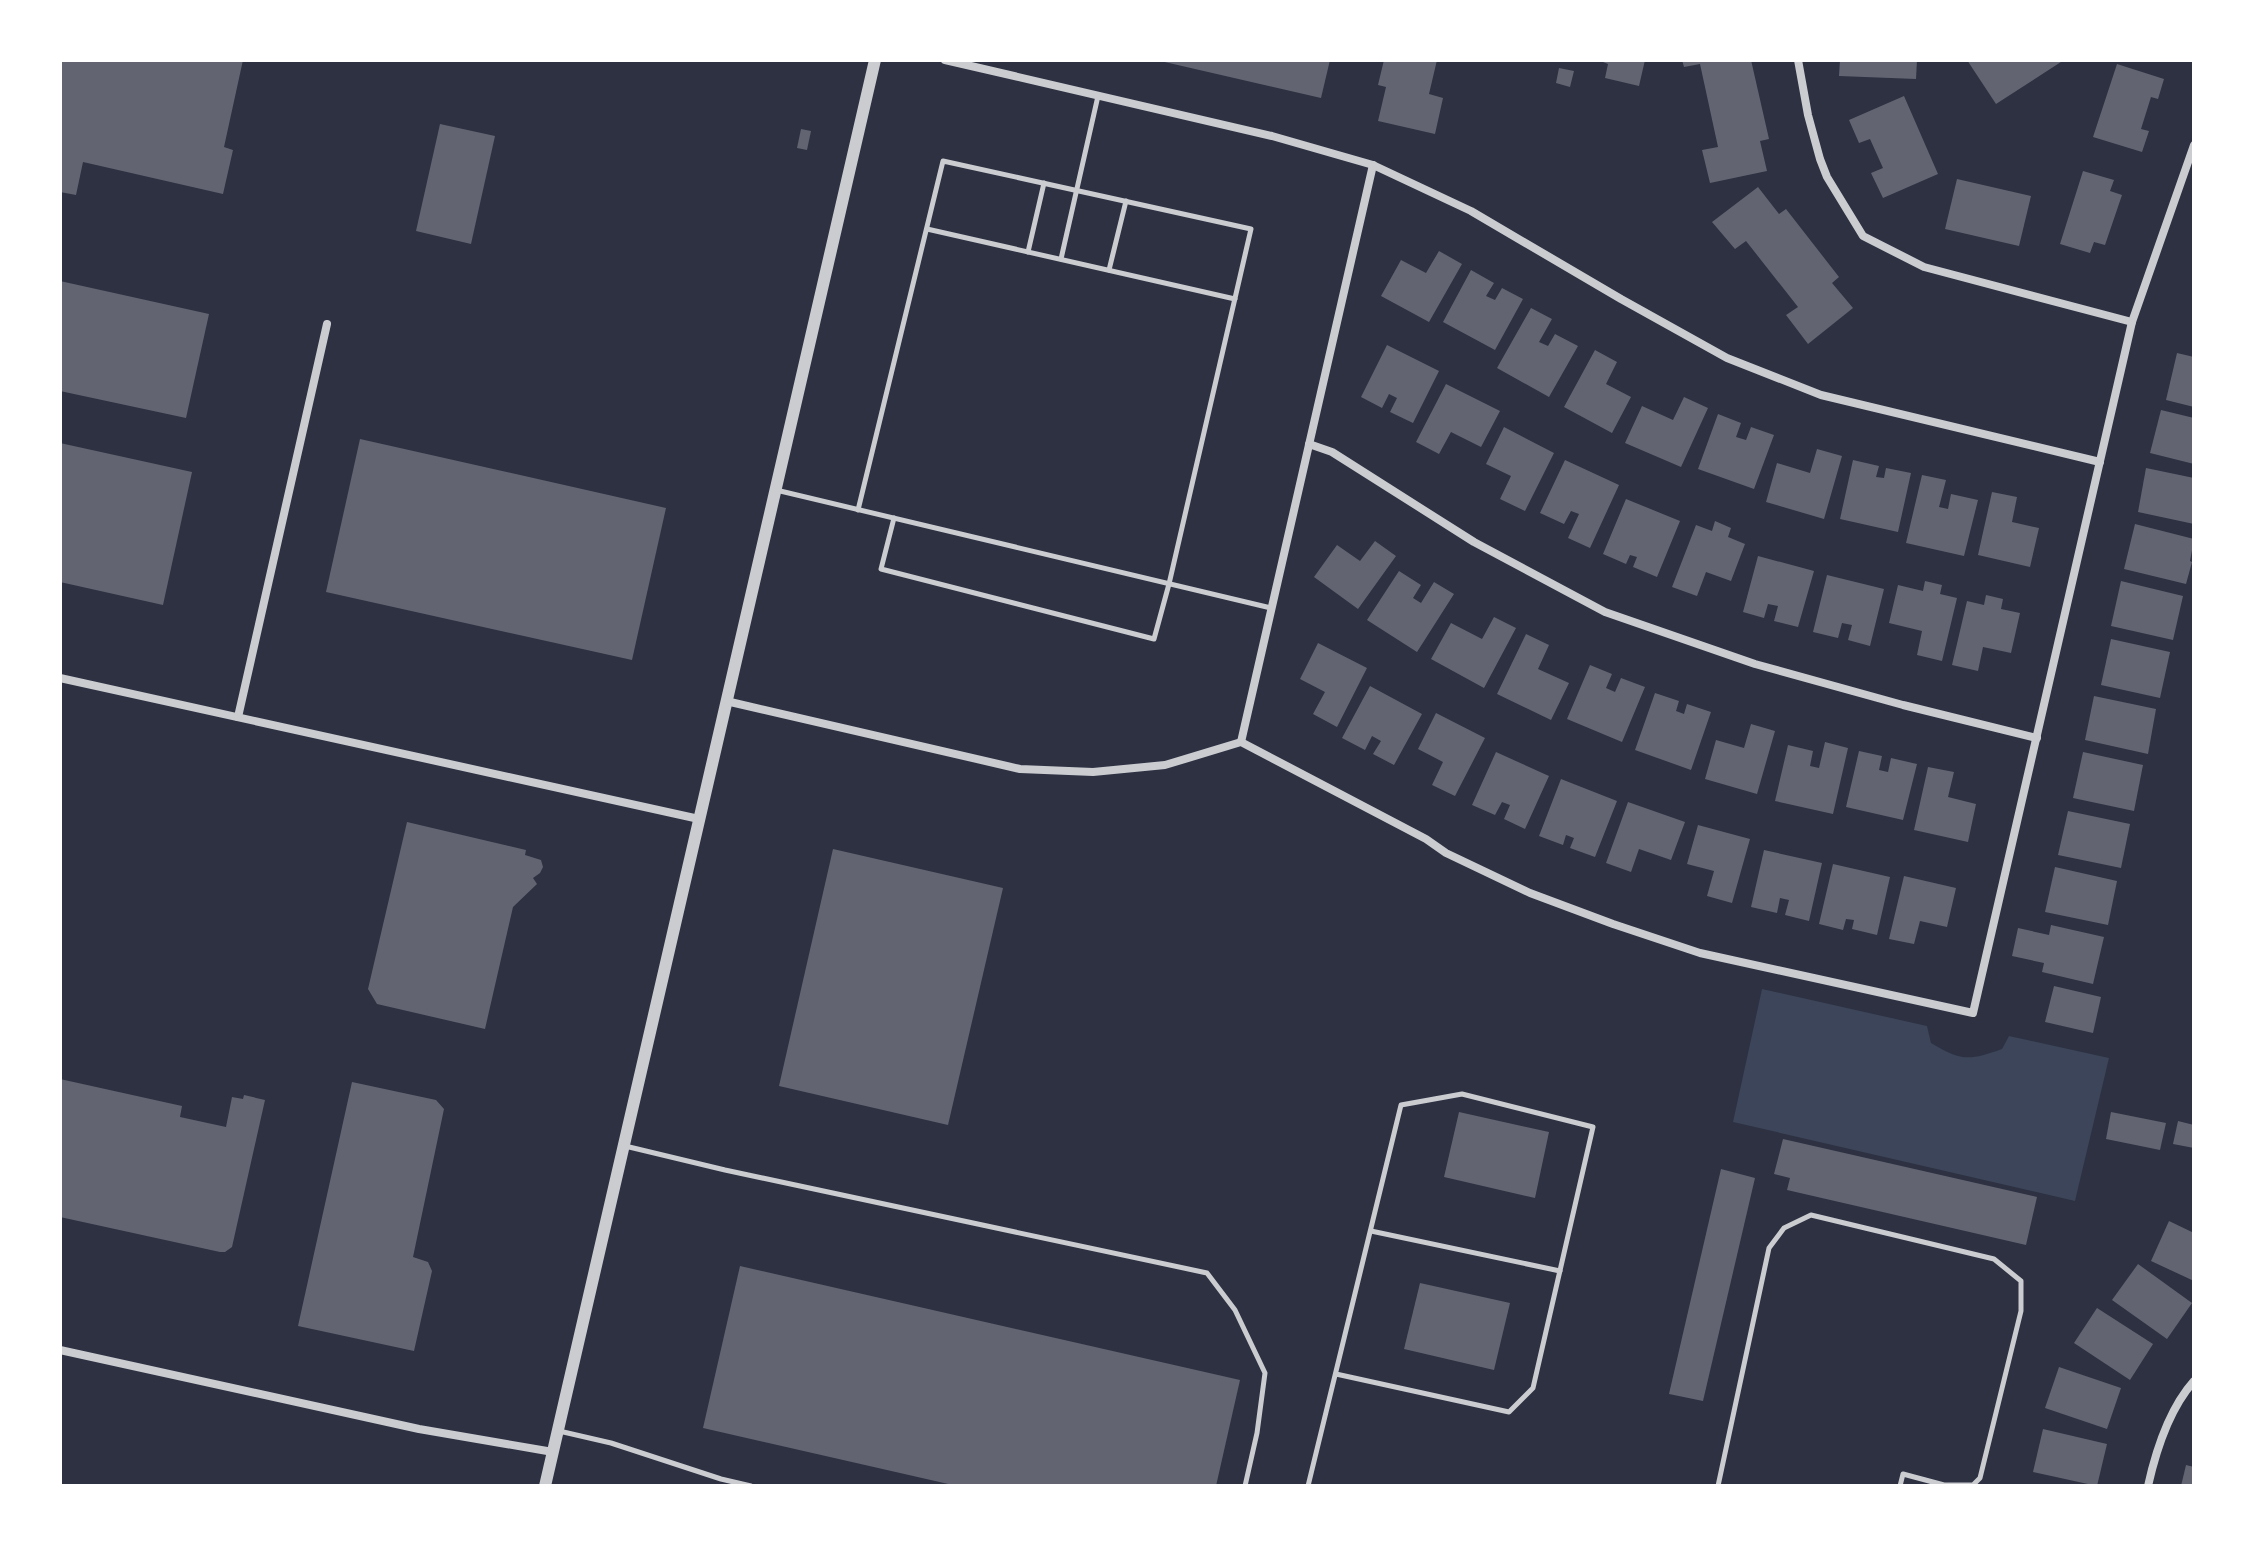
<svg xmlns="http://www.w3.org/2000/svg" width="2254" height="1546" viewBox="0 0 2254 1546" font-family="'Roboto Condensed',sans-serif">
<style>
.green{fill:#3c4559}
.building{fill:#626471}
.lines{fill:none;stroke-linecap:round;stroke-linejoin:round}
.service{stroke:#caccd0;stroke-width:5}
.minor{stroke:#caccd0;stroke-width:8}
.tertiary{stroke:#caccd0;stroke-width:12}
</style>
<rect width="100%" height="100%" fill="#2d3142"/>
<path class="green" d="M1762,989l165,37 4,17c31,18 37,18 71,6l7,-13 100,22 -34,143 -342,-79z"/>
<g class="building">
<polygon points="60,60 243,60 224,147 233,150 223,194 83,162 76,195 60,192"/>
<polygon points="1156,60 1330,60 1321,98"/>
<polygon points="1384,60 1437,60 1429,94 1443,98 1435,134 1378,121 1386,87 1378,85"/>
<polygon points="1598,60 1645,60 1639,86 1605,78 1608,64"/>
<polygon points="1682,60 1751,60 1769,139 1760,141 1767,171 1710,183 1702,150 1718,147 1700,64 1684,67"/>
<polygon points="1840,60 1917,60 1916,79 1839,76"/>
<polygon points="1967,60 2064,60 1996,104"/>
<polygon points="2117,64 2164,79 2158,99 2151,97 2141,129 2149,131 2142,152 2093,137"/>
<polygon points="1559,68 1574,71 1570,87 1556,83"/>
<polygon points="1904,96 1938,174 1883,198 1871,173 1883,168 1870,139 1859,143 1849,120"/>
<polygon points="440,124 495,136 471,244 416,231"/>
<polygon points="801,129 811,131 807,150 797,148"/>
<polygon points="2083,171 2114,180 2110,191 2122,195 2105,245 2094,242 2090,253 2060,244"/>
<polygon points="1957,179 2031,196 2019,246 1945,229"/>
<polygon points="1758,187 1779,214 1786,209 1839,277 1832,283 1853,308 1808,344 1786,315 1798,307 1746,241 1735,249 1712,222"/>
<polygon points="1439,251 1462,264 1429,322 1381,296 1401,260 1426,273"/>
<polygon points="1471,270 1494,283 1486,296 1495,300 1502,288 1523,299 1495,350 1443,322"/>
<polygon points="60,281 209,314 186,418 60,391"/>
<polygon points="1531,308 1552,319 1539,342 1548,346 1555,334 1578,346 1549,397 1497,368"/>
<polygon points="1387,345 1439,371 1413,423 1390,412 1397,398 1389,394 1382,408 1361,397"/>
<polygon points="1595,350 1617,362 1606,384 1631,397 1612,433 1564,407"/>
<polygon points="2177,353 2194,357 2194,407 2166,400"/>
<polygon points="1446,384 1500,411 1481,447 1451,432 1439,454 1416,442"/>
<polygon points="1684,397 1708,408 1681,467 1625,443 1642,406 1673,420"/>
<polygon points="2161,410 2194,418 2194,464 2150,453"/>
<polygon points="1718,414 1741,423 1736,437 1746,440 1751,427 1774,435 1754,489 1698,469"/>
<polygon points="1504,427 1554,453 1525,511 1500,499 1511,476 1486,464"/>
<polygon points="360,439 666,508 632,660 326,592"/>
<polygon points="60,443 192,472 163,605 60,582"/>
<polygon points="1817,449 1842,456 1824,519 1766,502 1777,463 1810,473"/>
<polygon points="1565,460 1619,485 1590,548 1568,538 1579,514 1571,511 1564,524 1540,513"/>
<polygon points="1853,460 1879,466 1876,477 1884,478 1886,468 1911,473 1898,532 1840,519"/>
<polygon points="2146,468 2194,478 2194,524 2138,512"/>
<polygon points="1922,475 1946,480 1939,507 1948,509 1951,494 1978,500 1964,556 1906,543"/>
<polygon points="1992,492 2017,497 2012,522 2039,528 2030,567 1978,555"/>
<polygon points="1626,499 1680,521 1657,577 1633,567 1637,557 1630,555 1626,564 1603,554"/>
<polygon points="1715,521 1731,528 1728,537 1745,544 1731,581 1706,572 1697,596 1672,587 1696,525 1712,531"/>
<polygon points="2135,524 2194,539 2190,561 2192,562 2186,584 2124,569"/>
<polygon points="1375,541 1396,556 1358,609 1314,577 1337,545 1360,561"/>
<polygon points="1758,556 1814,571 1798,627 1774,621 1778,606 1768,604 1764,618 1743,612"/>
<polygon points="1399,571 1421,585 1413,598 1421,603 1434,582 1454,594 1417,652 1367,620"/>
<polygon points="1827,575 1884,589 1870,646 1848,640 1852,625 1842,623 1838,638 1813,632"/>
<polygon points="1925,581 1942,585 1940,594 1957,598 1942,661 1917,655 1922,631 1889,623 1898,585 1923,591"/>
<polygon points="2121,581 2183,596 2173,640 2111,626"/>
<polygon points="1986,595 2003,599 2001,609 2020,613 2011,653 1983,647 1978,671 1952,665 1967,601 1984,605"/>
<polygon points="1494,617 1516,628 1484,688 1431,659 1451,623 1482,639"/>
<polygon points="1526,634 1549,645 1538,669 1569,683 1551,720 1497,694"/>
<polygon points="2111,639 2170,652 2160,698 2101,685"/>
<polygon points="1318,643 1367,668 1337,727 1313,714 1325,692 1300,679"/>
<polygon points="1590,665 1612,674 1606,688 1615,692 1621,678 1645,687 1622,742 1567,719"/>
<polygon points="1370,686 1422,714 1394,765 1373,754 1381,741 1372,736 1365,750 1342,738"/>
<polygon points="1655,693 1679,701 1676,711 1684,714 1687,704 1711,712 1691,770 1635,750"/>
<polygon points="2094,696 2156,709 2148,754 2085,740"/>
<polygon points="1436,713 1485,738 1455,796 1432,785 1443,762 1418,749"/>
<polygon points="1751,724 1775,731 1757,794 1705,779 1716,740 1744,748"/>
<polygon points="1825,742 1848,748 1833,814 1775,801 1788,745 1813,751 1810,766 1819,768"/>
<polygon points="1859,751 1882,756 1879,770 1888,772 1891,758 1917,764 1903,820 1846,807"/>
<polygon points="1496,752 1549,776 1525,829 1504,819 1510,805 1502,802 1495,815 1472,805"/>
<polygon points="2083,752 2143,765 2134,811 2073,798"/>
<polygon points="1928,767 1954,772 1948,797 1976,804 1968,842 1914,830"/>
<polygon points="1561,779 1617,801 1595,857 1570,848 1574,838 1566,835 1563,845 1539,836"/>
<polygon points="1628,802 1685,822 1671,860 1639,849 1631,872 1606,863"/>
<polygon points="2068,811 2130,824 2121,868 2058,855"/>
<polygon points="407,822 526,850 525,855 541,860 543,867 540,873 533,878 537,884 513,907 485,1029 377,1004 368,989"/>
<polygon points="1698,825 1750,839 1732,903 1707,896 1714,871 1687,864"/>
<polygon points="833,849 1003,888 948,1125 779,1086"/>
<polygon points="1764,850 1822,863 1809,921 1785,915 1789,900 1780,898 1777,913 1751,907"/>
<polygon points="1833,864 1890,877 1877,935 1852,929 1854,920 1846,919 1843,930 1819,924"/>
<polygon points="2055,867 2117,881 2108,925 2045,912"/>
<polygon points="1904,876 1956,888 1947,927 1920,921 1914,944 1889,939"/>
<polygon points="2051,925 2104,937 2093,984 2042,972 2044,963 2012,956 2018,928 2049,935"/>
<polygon points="2054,986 2101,997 2093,1033 2045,1022"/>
<polygon points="60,1079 182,1106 180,1117 226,1127 232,1097 243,1099 244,1095 265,1100 232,1247 225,1252 220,1252 60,1217"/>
<polygon points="352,1082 436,1100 444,1109 413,1257 428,1262 432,1271 414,1351 298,1326"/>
<polygon points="1459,1112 1549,1132 1535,1198 1444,1177"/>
<polygon points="2111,1112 2166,1123 2160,1150 2106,1139"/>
<polygon points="2178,1121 2194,1125 2194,1148 2173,1144"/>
<polygon points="1783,1139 2037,1197 2026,1245 1787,1190 1790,1178 1774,1174"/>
<polygon points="1721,1169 1755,1178 1703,1401 1669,1394"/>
<polygon points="2169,1221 2194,1233 2194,1281 2151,1261"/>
<polygon points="2138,1264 2192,1303 2167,1339 2112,1300"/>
<polygon points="740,1266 1240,1380 1216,1486 957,1486 703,1428"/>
<polygon points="1420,1283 1510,1303 1494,1370 1404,1349"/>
<polygon points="2097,1308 2153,1344 2130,1380 2074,1343"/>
<polygon points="2059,1367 2121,1388 2107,1429 2045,1408"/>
<polygon points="2043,1429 2107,1444 2097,1486 2033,1472"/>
<polygon points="2186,1465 2194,1467 2194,1486 2181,1486"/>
</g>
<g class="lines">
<g class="service">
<polyline points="927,229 1235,299"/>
<polyline points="1028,252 1044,183"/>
<polyline points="1061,259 1098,96"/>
<polyline points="1109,270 1126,201"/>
<polyline points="776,490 1271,608"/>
<polyline points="858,510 943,161 1251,229 1169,584 1154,639 881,569 894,518"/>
<polyline points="625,1146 725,1170 1207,1273 1235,1310 1265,1373 1257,1433 1245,1486"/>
<polyline points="1371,1231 1560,1271"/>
<polyline points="559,1431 611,1443 721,1479 751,1486"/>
<path d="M1308,1486c31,-127 62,-254 93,-381l61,-11 131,33 -60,261 -24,24 -173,-38"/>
<polyline points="1718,1486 1769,1248 1784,1228 1811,1215 1994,1259 2021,1281 2021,1311 1980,1478 1973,1485 1944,1485 1903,1474 1900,1486"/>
</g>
<g class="minor">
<polyline points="945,60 1272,136 1373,165 1471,211 1621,299 1727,358 1821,395 2100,462"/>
<polyline points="1798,60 1808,115 1820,159 1827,177 1863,236 1924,267 2132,322"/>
<polyline points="1309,444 1332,452 1474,542 1605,612 1755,664 1903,705 2037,738"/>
<polyline points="60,678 699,819"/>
<polyline points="726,701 1020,769 1093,772 1165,765 1241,742 1426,839 1446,853 1530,893 1613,924 1700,953 1973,1013 2132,322 2194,145"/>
<polyline points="238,717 327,324"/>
<polyline points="1241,742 1373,165"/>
<polyline points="60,1350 419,1429 553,1452"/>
<path d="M2148,1486c8,-36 21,-77 46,-105"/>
</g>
<polyline class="tertiary" points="545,1486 875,60"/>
</g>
<rect width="2254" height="1546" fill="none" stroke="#ffffff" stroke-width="124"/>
</svg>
